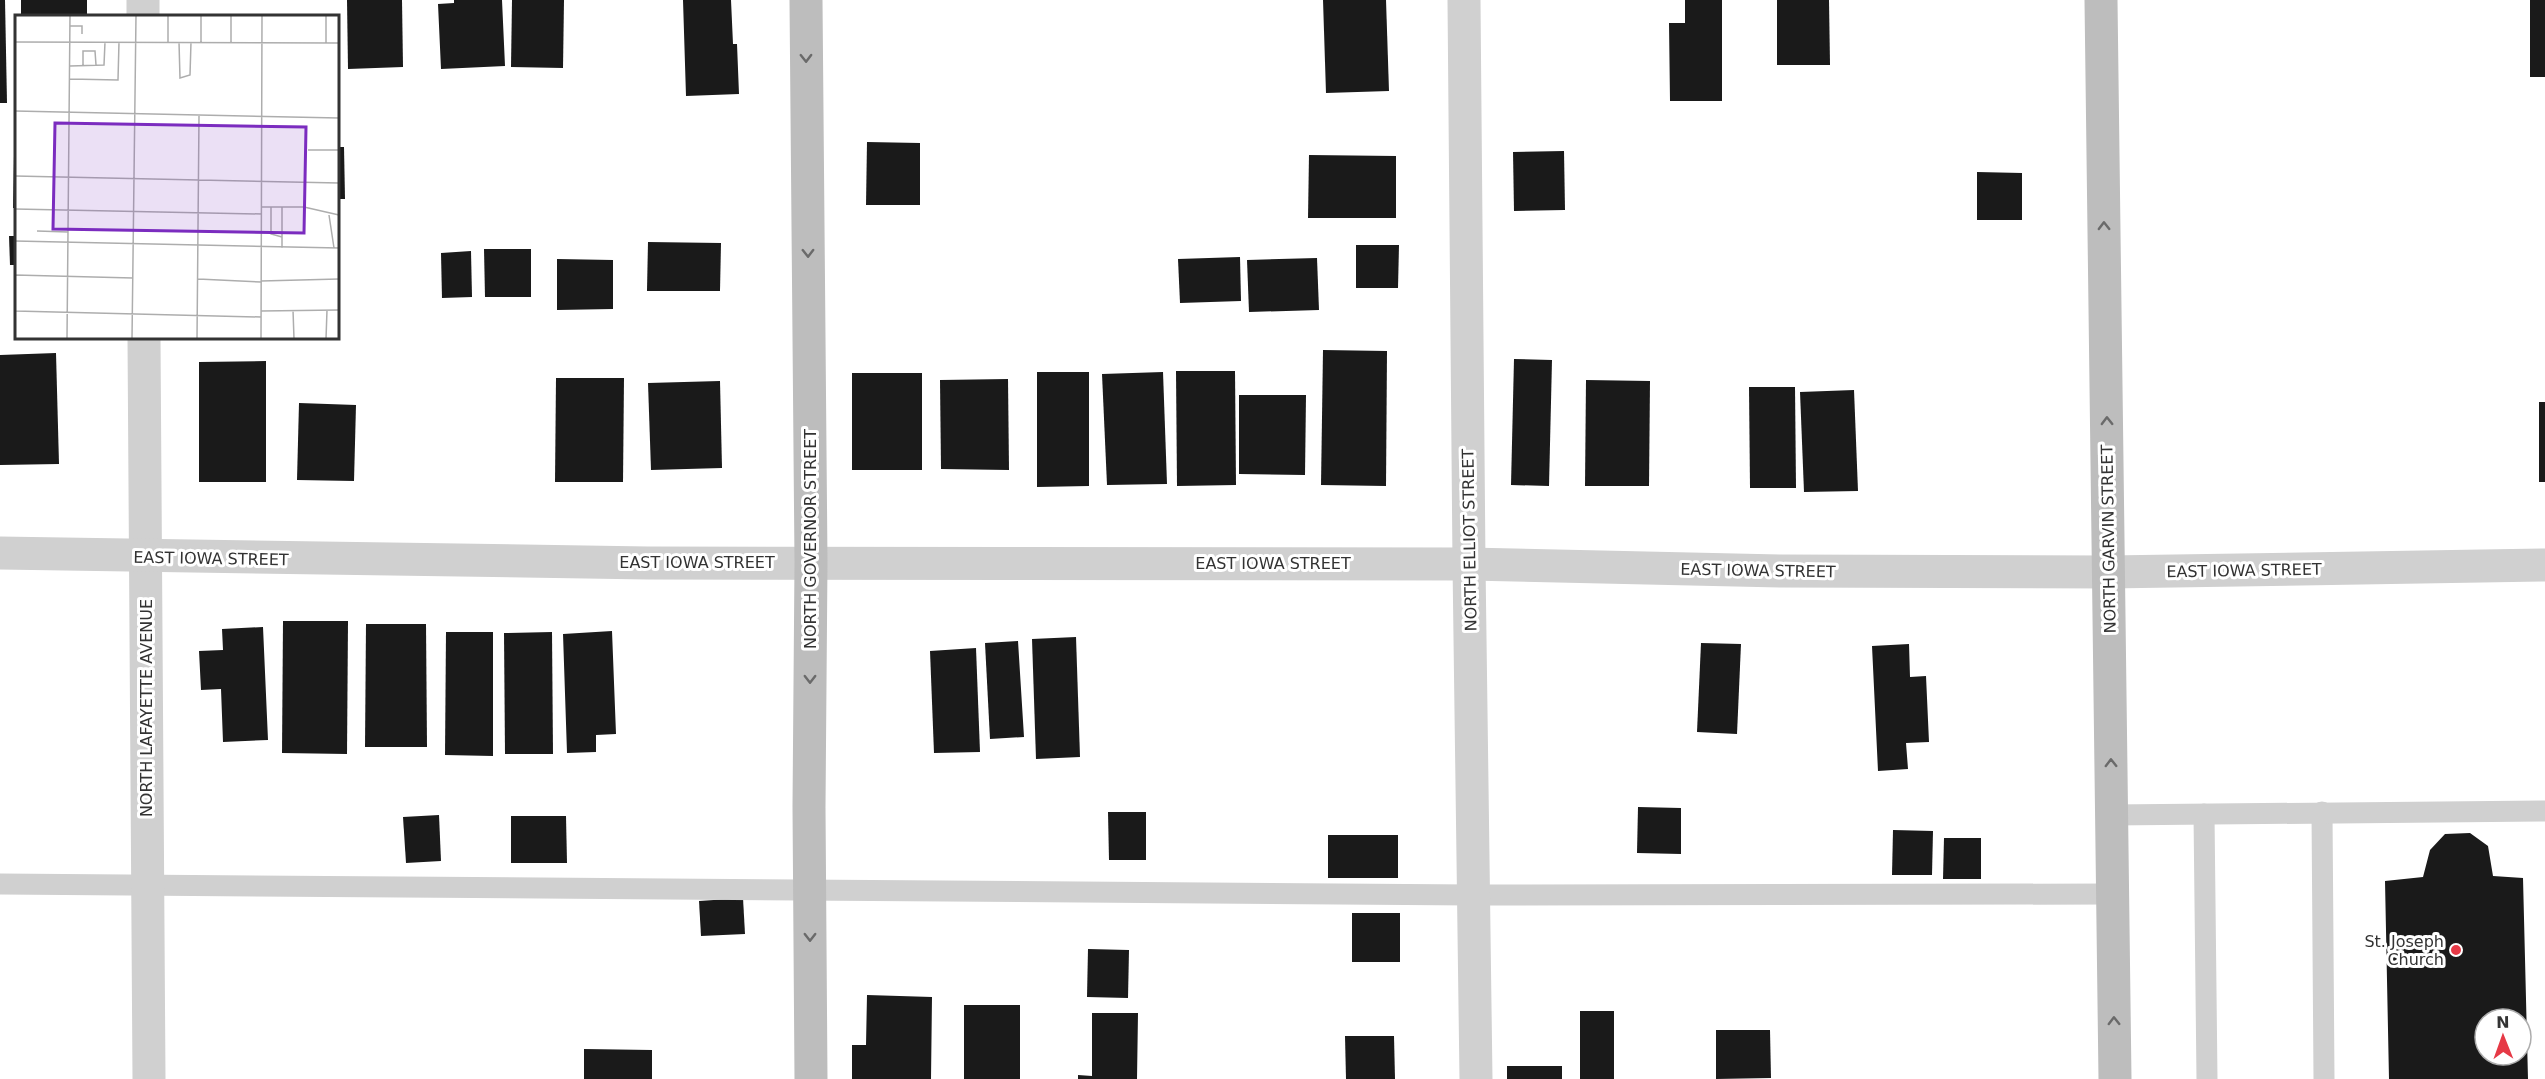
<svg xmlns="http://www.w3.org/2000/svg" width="2545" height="1079" viewBox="0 0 2545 1079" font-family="'DejaVu Sans',sans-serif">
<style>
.building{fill:#1a1a1a;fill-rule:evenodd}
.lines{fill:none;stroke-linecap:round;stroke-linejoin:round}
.lane{stroke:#d0d0d0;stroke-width:21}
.street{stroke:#d0d0d0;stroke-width:33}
.secondary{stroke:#bdbdbd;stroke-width:33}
.oneway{stroke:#6a6a6a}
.poi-dot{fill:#e63946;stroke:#fff;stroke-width:2}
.labels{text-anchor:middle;stroke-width:6;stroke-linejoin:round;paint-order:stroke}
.street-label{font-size:16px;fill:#333;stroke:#fff}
.poi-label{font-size:16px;fill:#333;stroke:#fff;text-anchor:end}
.inset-road{fill:none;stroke:#adadad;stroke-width:1.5}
.view{fill:#7b2cbf;fill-opacity:0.15;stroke:#7b2cbf;stroke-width:3}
.inset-edge{fill:none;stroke:#333;stroke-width:3}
</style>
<rect width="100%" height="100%" fill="#fff"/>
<g class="building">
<polygon points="0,0 5,0 7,103 0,103"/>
<rect x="21" y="0" width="66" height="16"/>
<polygon points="347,0 402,0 403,67 348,69"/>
<polygon points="454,0 502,0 505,66 441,69 438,4 454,3"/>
<polygon points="512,0 564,0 563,68 511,67"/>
<polygon points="683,0 731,0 733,44 737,44 739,94 686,96"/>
<polygon points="1323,0 1386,0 1389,91 1326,93"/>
<polygon points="1685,0 1722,0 1722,101 1670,101 1669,23 1685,23"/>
<polygon points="1777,0 1829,0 1830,65 1777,65"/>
<rect x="2530" y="0" width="15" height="77"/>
<polygon points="867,142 920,143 920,205 866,205"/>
<polygon points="338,147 344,147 345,199 338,199"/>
<polygon points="1564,151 1565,210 1514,211 1513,152"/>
<polygon points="1309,155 1396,156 1396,218 1308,218"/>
<polygon points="14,156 16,156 16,208 13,208"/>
<polygon points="1977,172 2022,173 2022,220 1977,220"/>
<polygon points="9,236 16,236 16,265 10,265"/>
<polygon points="648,242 721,243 720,291 647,291"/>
<polygon points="1356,245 1399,245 1398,288 1356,288"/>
<polygon points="484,249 531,249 531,297 485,297"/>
<polygon points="471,251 472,297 442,298 441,253"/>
<polygon points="1240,257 1241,301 1180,303 1178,259"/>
<polygon points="1317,258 1319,310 1249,312 1247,260"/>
<polygon points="557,259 613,260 613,309 557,310"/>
<polygon points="1323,350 1387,351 1386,486 1321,485"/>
<polygon points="56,353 59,464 0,465 0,355"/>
<polygon points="1514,359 1552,360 1549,486 1511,485"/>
<polygon points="266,361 266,482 199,482 199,362"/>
<polygon points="1176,371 1235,371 1236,485 1177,486"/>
<polygon points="1037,372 1089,372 1089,486 1037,487"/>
<polygon points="1163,372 1167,484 1107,485 1102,374"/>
<rect x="852" y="373" width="70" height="97"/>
<polygon points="556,378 624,378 623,482 555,482"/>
<polygon points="1008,379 1009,470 941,469 940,380"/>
<polygon points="1586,380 1650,381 1649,486 1585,486"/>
<polygon points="720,381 722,468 651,470 648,383"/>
<polygon points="1749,387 1795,387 1796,488 1750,488"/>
<polygon points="1854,390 1858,491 1804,492 1800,392"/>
<polygon points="1239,395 1306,395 1305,475 1239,474"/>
<rect x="2539" y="402" width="6" height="80"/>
<polygon points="299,403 356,405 354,481 297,480"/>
<polygon points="283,621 348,621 347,754 282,753"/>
<polygon points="366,624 426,624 427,747 365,747"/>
<polygon points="263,627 268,740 223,742 221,689 201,690 199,651 223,650 222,629"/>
<polygon points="612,631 616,734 596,735 596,752 567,753 563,634"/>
<polygon points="446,632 493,632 493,756 445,755"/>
<polygon points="552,632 553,754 505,754 504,633"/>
<polygon points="1076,637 1080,757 1036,759 1032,639"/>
<polygon points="1018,641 1024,737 990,739 985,643"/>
<polygon points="1701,643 1741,644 1737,734 1697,732"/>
<polygon points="1909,644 1910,677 1926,676 1929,742 1906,743 1908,769 1878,771 1872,646"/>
<polygon points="976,648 980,752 934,753 930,651"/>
<polygon points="1638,807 1681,808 1681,854 1637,853"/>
<polygon points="1108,812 1146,812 1146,860 1109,860"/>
<polygon points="439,815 441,861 406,863 403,817"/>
<polygon points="511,816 566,816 567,863 511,863"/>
<polygon points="1893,830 1933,831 1932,875 1892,875"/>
<path d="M2470,833l18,13 5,30 30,2 5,201h-139l-4,-198 38,-4 7,-27 15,-16zM2485,1019h36v36h-36z"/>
<rect x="1328" y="835" width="70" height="43"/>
<polygon points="1944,838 1981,838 1981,879 1943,879"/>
<polygon points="743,898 745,934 701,936 699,901"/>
<rect x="1352" y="913" width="48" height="49"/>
<polygon points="1088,949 1129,950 1128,998 1087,997"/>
<polygon points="867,995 932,997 931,1079 852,1079 852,1045 866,1045"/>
<rect x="964" y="1005" width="56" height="74"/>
<rect x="1580" y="1011" width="34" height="68"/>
<polygon points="1092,1013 1138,1013 1137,1079 1078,1079 1078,1075 1092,1076"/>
<polygon points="1716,1030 1770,1030 1771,1078 1716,1079"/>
<polygon points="1345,1036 1394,1036 1395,1079 1346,1079"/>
<polygon points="584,1049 652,1050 652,1079 584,1079"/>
<rect x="1507" y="1066" width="55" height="13"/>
</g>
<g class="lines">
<g class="lane">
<polyline points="2322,812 2324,1079"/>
<polyline points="2204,814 2207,1079"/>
<polyline points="2112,815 2545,811"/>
<polyline points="0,884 1473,895 2113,894"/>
</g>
<g class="street">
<polyline points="143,0 143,16"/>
<polyline points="1464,0 1469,564 1476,1079"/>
<polyline points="144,338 149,1079"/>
<polyline points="0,553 648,563 1469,564 1780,571 2109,572 2545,565"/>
</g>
<g class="secondary">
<polyline points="806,0 811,562 809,807 811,1079"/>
<polyline points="2101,0 2115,1079"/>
</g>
</g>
<defs><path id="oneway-chevron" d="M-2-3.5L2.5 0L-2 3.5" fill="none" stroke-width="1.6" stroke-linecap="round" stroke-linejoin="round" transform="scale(1.5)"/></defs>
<g class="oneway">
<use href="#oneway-chevron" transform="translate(806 58) rotate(89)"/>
<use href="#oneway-chevron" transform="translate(2104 226) rotate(-91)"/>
<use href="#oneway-chevron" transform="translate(808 253) rotate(89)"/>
<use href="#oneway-chevron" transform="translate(2107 421) rotate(-91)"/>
<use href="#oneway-chevron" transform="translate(810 679) rotate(90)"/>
<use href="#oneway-chevron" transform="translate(2111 763) rotate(-91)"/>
<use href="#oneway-chevron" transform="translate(810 937) rotate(90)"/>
<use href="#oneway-chevron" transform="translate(2114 1021) rotate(-91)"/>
</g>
<circle class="poi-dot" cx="2456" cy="950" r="6"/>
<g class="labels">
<g class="street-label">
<text transform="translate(810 539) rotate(-90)" y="6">NORTH GOVERNOR STREET</text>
<text transform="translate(2108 539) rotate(-91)" y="6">NORTH GARVIN STREET</text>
<text transform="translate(1469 540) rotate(-91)" y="6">NORTH ELLIOT STREET</text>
<text transform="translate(211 558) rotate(1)" y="6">EAST IOWA STREET</text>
<text x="697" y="568">EAST IOWA STREET</text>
<text x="1273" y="569">EAST IOWA STREET</text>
<text transform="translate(1758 570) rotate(1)" y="6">EAST IOWA STREET</text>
<text transform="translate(2244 570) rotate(-1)" y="6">EAST IOWA STREET</text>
<text transform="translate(146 708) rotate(-90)" y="6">NORTH LAFAYETTE AVENUE</text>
</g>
<g class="poi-label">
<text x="2444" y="947">St. Joseph<tspan x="2444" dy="18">Church</tspan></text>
</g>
</g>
<g transform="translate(15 15)">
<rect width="324" height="324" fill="#fff"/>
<path class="inset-road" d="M186,0v27M55,11h12v8M0,27l324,1M153,27v-27M164,27l1,36 10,-3 1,-33M216,27v-27M311,28v-28M55,51l34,-1 1,-23M68,51v-15h12l1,14M55,64l48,1 1,-38M0,96l324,7M293,135h31M0,161l324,7M247,192h42l35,8M256,192v27l11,3M0,194l247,5M314,200l5,33M22,216l31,1M0,226l324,7M267,233v-41M0,260l118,3M0,260v36M183,264l63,3M246,266l78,-2M278,295l1,29M0,296l246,6M246,296l78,-1M52,324l3,-324M117,324l4,-324M182,324l2,-223M246,324l1,-324M311,324l1,-29"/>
<path class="view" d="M40,108l251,4 -2,106 -251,-4z"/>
<rect width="324" height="324" class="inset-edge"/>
</g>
<g transform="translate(2503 1037) rotate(359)"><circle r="28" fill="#ffffff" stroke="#adadad" stroke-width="1.5"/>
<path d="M0-4.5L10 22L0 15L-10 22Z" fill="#e63946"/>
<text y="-9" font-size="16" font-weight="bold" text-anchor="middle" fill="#333333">N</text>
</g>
</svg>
